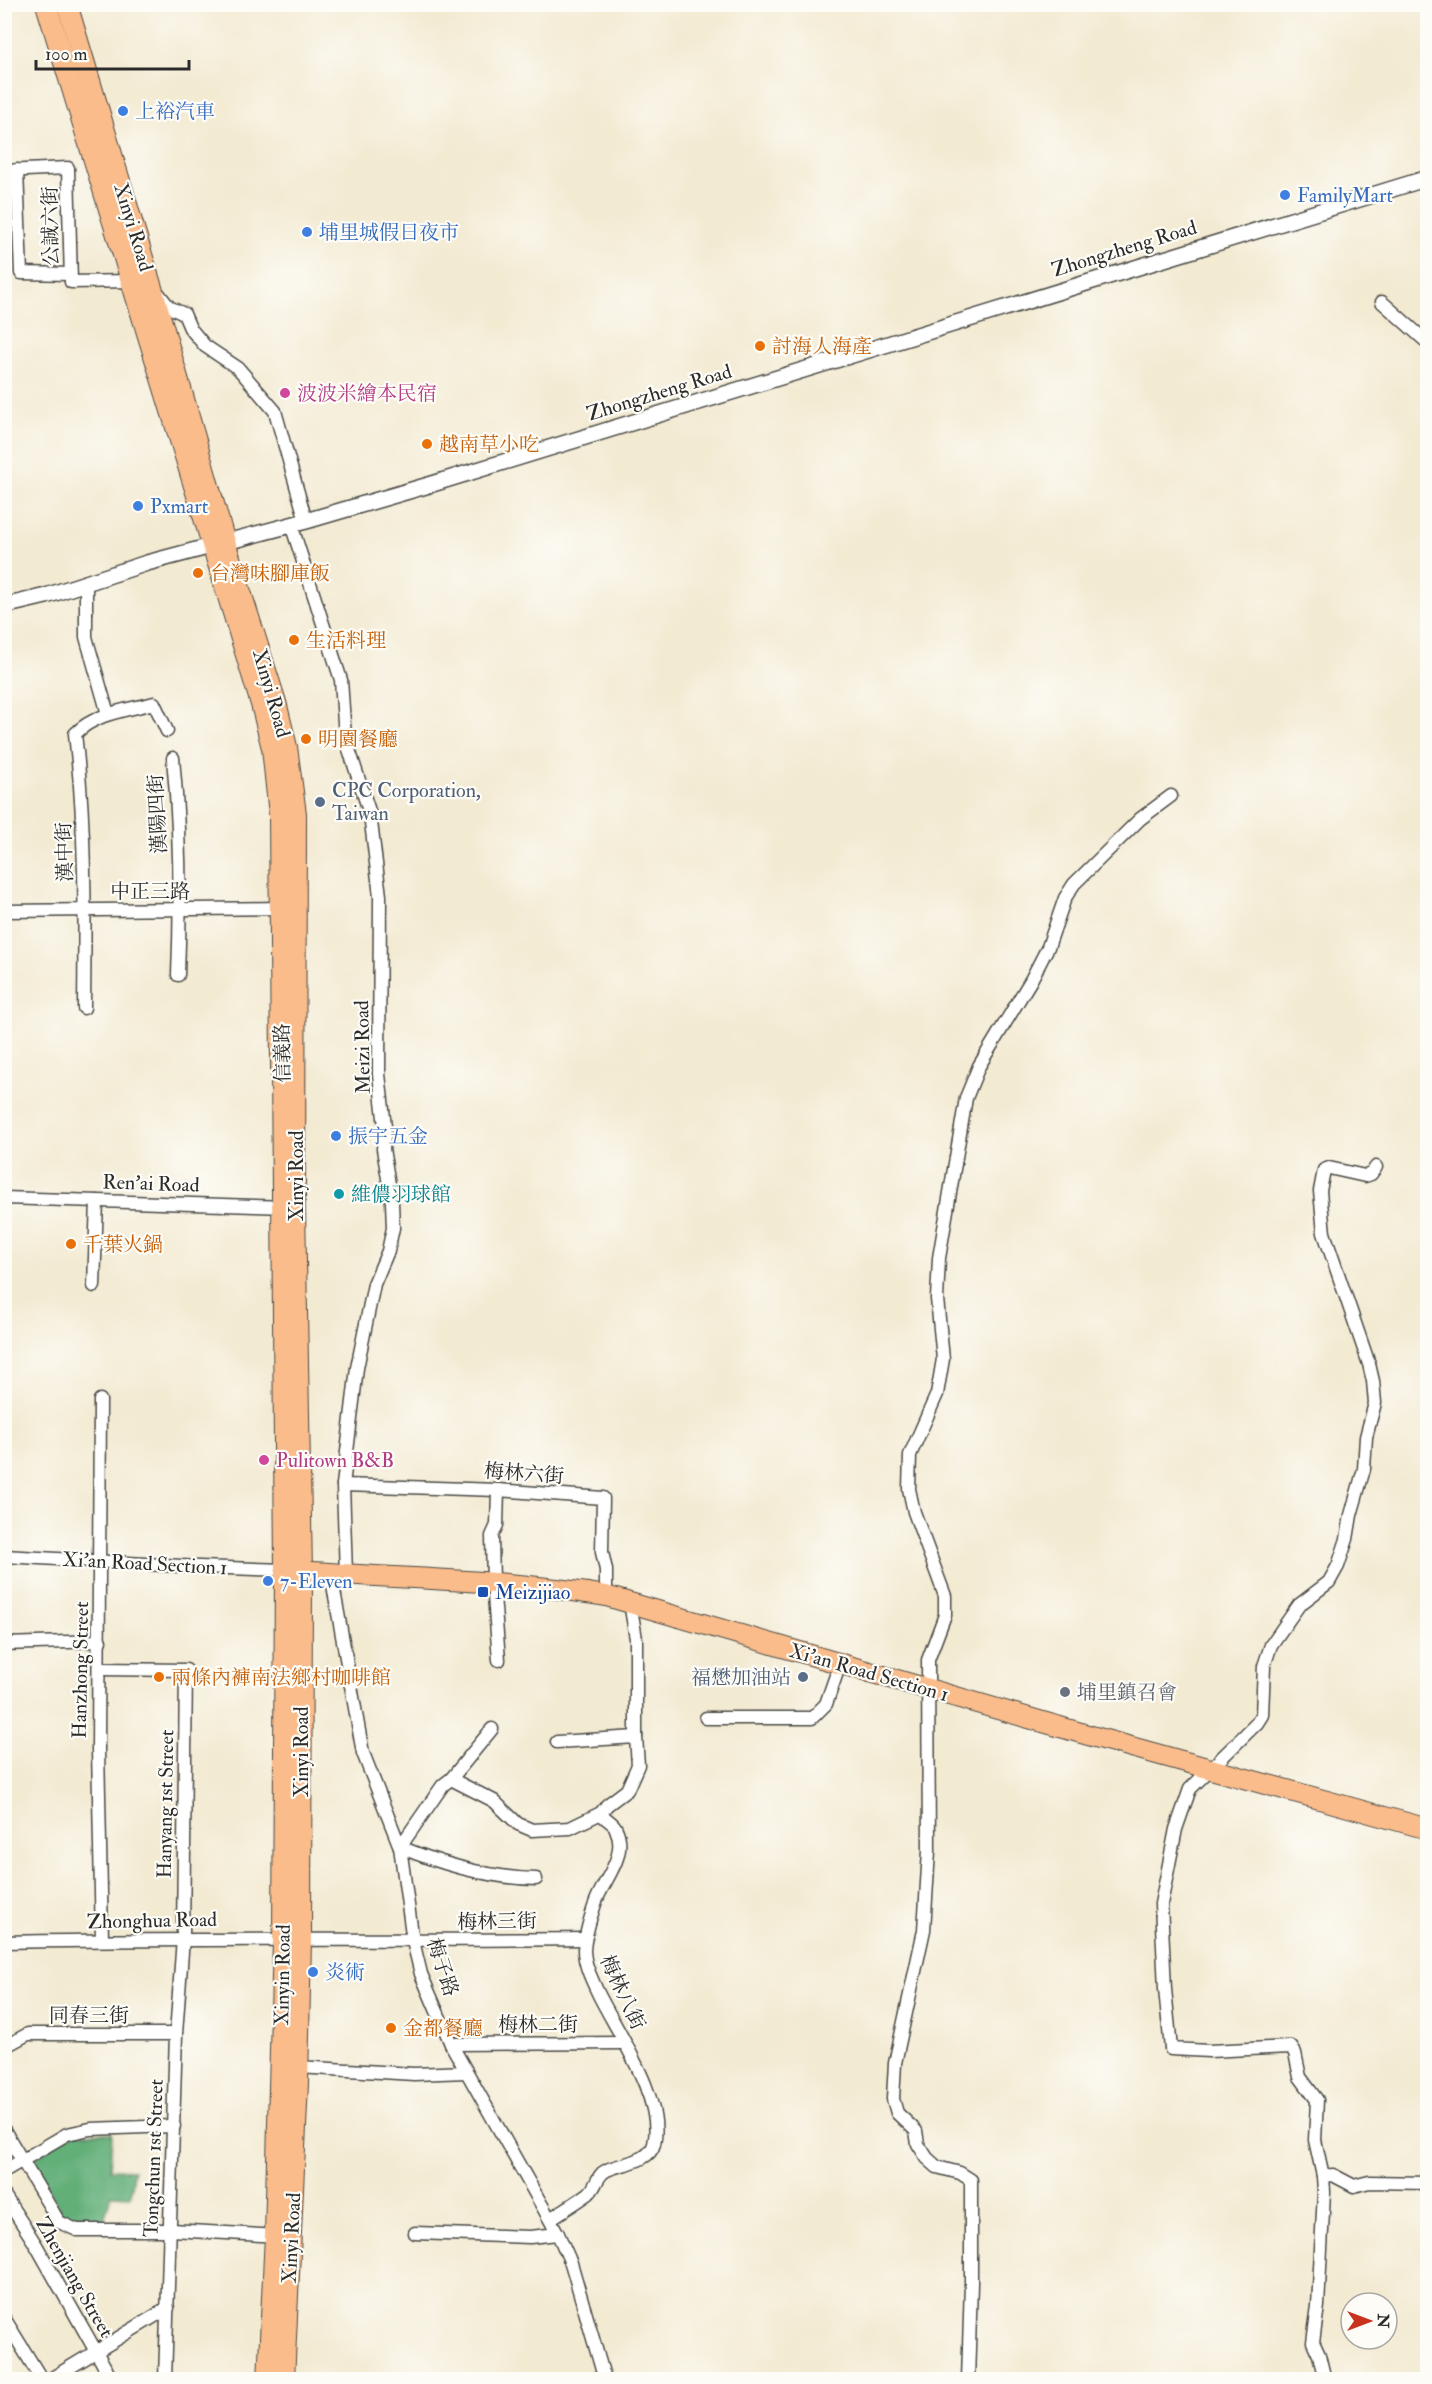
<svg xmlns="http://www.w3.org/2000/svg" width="1432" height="2384" viewBox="0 0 1432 2384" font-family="'IM FELL Double Pica','Noto Serif TC',serif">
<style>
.forest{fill:#62af78;stroke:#466d52;stroke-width:1.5}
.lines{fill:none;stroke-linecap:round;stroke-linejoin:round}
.minor-casing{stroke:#494844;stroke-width:15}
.tertiary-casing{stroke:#494844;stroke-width:18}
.primary-casing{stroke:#494844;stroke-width:22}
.minor{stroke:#fff;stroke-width:12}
.tertiary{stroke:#fff;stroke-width:15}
.primary{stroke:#fabc8b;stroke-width:20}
.shop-dot{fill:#3f7fe0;stroke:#fdfcf7;stroke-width:2}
.food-dot{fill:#e8710a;stroke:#fdfcf7;stroke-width:2}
.hotel-dot{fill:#d1479c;stroke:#fdfcf7;stroke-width:2}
.service-dot{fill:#5c6f8a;stroke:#fdfcf7;stroke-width:2}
.culture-dot{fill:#0f9aa8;stroke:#fdfcf7;stroke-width:2}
.transit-dot{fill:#1a4fb4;stroke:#fdfcf7;stroke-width:2}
.worship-dot{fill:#6b7280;stroke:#fdfcf7;stroke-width:2}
.labels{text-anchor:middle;stroke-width:4.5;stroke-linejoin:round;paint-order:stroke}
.shop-label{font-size:20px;fill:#366cbe;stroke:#fdfcf7;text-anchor:start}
.street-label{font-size:20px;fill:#2b2b2b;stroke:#fdfcf7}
.food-label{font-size:20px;fill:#c56008;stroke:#fdfcf7;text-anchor:start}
.hotel-label{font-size:20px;fill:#b23c85;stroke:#fdfcf7;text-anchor:start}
.service-label{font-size:20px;fill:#4e5e75;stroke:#fdfcf7;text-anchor:start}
.culture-label{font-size:20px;fill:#0d838f;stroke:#fdfcf7;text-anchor:start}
.transit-label{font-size:20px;fill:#164399;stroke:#fdfcf7;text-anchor:start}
.worship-label{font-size:20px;fill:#5b616d;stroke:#fdfcf7;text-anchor:start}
</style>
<rect width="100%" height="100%" fill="#fdfcf7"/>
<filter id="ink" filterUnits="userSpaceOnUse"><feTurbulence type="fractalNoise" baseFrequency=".0167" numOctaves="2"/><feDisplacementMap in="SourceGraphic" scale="12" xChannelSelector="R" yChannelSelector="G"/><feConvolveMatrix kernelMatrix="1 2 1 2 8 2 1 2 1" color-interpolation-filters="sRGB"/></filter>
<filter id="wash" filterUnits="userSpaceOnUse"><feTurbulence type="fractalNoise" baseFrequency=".008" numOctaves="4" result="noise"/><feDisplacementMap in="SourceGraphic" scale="24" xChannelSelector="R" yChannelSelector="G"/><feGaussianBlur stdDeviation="1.35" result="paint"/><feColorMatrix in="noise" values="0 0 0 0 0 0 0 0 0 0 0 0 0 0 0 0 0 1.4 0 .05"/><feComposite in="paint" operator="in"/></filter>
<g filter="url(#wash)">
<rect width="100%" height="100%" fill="#f3ead2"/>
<polygon class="forest" points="71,2133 112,2133 110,2169 134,2170 131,2196 111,2195 103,2224 64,2217 32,2160"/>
</g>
<g filter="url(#ink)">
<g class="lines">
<defs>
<g id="minor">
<polyline points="17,170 21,273 70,274"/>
<polyline points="4,171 68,168 71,282 131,281"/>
<polyline points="158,293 169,307 184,314 190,328 205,346 238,368 275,411 306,521"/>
<polyline points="1382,302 1428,343"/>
<polyline points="291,524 341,680 345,737 370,814 380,896 379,1074 385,1127 383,1149 392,1202 393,1228 388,1251 374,1284 357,1368 343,1485 346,1574"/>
<polyline points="86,583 86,637 108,714"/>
<path d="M173,758c7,72 8,145 5,217"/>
<polyline points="4,911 286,908"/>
<path d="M84,1008c1,-91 2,-183 -9,-274 20,-21 52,-24 79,-31l13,28"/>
<polyline points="4,1198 288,1207"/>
<polyline points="94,1286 97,1201"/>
<polyline points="100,1400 98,1749 102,1940"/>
<polyline points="343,1485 498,1490 603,1498 602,1552 606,1570 606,1596"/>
<polyline points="498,1490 497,1525 492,1536 493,1583 499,1660"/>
<polyline points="4,1556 199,1567 285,1570"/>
<polyline points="331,1574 363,1753 400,1847 413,1941 421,1974 451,2044 558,2234 571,2263 605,2380"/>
<polyline points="4,1644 100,1641"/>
<polyline points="100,1669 186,1670 183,1938 176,2034 165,2380"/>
<polyline points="706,1718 812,1718 826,1704 840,1664"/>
<path d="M492,1729l-41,50 -8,6 -43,62c44,18 88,31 136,32"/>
<polyline points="557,1742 636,1737"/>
<polyline points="451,1779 494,1801 518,1824 532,1830 570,1828 601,1813"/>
<path d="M4,1942c194,-4 387,-1 581,-3"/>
<polyline points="451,2044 625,2043"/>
<polyline points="4,2047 28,2034 176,2034"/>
<polyline points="298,2067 414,2074 466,2072"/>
<polyline points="4,2130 59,2222 77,2230 171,2230 280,2236"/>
<polyline points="4,2171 67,2134 90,2129 174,2126"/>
<polyline points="1323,2176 1333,2175 1354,2186 1369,2182 1428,2183"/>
<polyline points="4,2195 36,2245 112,2380"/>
<path d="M550,2219c12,-8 26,-16 38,-25 9,-7 8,-19 19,-24 14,-7 42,-7 47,-26 11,-44 -37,-112 -56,-151 -6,-13 -14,-29 -14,-43 1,-17 7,-34 12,-49 9,-23 32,-46 20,-72 -2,-7 -11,-9 -15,-16l6,-8 20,-15 11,-25 -2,-28v-98l-6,-37"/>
<polyline points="415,2233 530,2237 558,2234"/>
<polyline points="4,2318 42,2380"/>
<polyline points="49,2380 168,2308"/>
<polyline points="968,2380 971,2283 971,2180 960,2173 937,2167 927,2158 918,2144 916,2131 897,2113 893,2099 895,2063 924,1930 929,1851 928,1660 945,1615 945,1596 914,1512 909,1489 910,1455 937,1394 943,1359 937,1299 939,1258 966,1098 979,1066 1031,980 1048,947 1065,898 1074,884 1140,819 1171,796"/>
<polyline points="1325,2380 1319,2355 1313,2342 1318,2306 1324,2192 1323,2176 1315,2140 1317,2100 1300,2077 1295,2053 1291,2047 1209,2051 1171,2049 1165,1989 1161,1904 1176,1829 1190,1789 1257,1723 1262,1715 1264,1666 1271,1645 1299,1605 1329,1582 1338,1566 1347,1539 1351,1515 1364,1469 1366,1437 1375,1403 1373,1381 1369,1364 1324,1233 1320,1191 1324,1170 1329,1168 1365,1176 1371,1174 1376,1167"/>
</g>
<polyline id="tertiary" points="4,606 46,596 147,563 306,521 429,485 1428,178"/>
<g id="primary">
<polyline points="46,4 261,704 272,748 279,815 285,1570 283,1939 275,2235 268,2380"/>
<polyline points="67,4 155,298 225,542 276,702 287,747 296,814 295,1207 302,1571 301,1939 298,2084 284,2380"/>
<path d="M290,1570c106,10 211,8 316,26l482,139 340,94"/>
</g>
</defs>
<use href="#minor" class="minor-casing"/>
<use href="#tertiary" class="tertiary-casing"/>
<use href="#primary" class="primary-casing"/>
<use href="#minor" class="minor"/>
<use href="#tertiary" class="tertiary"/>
<use href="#primary" class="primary"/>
</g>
</g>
<g class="shop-dot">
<circle cx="123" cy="111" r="6"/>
<circle cx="1285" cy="195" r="6"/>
<circle cx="307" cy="232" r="6"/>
<circle cx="138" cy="506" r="6"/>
<circle cx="336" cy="1136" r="6"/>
<circle cx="268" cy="1581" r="6"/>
<circle cx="313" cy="1972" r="6"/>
</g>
<g class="food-dot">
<circle cx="760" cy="346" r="6"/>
<circle cx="427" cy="444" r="6"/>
<circle cx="198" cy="573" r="6"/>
<circle cx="294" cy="640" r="6"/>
<circle cx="306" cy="739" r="6"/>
<circle cx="71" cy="1244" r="6"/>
<circle cx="159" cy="1677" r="6"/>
<circle cx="391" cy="2028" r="6"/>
</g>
<g class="hotel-dot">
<circle cx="285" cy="393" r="6"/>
<circle cx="264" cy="1460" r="6"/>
</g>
<g class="service-dot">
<circle cx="320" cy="802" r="6"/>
<circle cx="803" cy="1677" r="6"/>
</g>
<circle class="culture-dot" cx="339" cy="1194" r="6"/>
<rect class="transit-dot" x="477" y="1586" width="12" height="12" rx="3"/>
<circle class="worship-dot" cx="1065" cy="1692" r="6"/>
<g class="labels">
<g class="shop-label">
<text x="135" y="118">上裕汽車</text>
<text x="1297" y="202">FamilyMart</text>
<text x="319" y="239">埔里城假日夜市</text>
<text x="150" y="513">Pxmart</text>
<text x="348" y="1143">振宇五金</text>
<text x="280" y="1588">7-Eleven</text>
<text x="325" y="1979">炎術</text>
</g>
<g class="street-label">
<text transform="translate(50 226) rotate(-91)" y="7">公誠六街</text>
<text transform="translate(134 227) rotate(73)" y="7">Xinyi Road</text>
<text transform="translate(1124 248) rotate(-17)" y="7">Zhongzheng Road</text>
<text transform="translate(659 392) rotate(-17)" y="7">Zhongzheng Road</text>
<text transform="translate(272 693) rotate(74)" y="7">Xinyi Road</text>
<text transform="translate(157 814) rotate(-93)" y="7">漢陽四街</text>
<text transform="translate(64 852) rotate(-92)" y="7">漢中街</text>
<text x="150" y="898">中正三路</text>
<text transform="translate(362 1047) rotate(-91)" y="7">Meizi Road</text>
<text transform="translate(282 1053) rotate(-91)" y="7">信義路</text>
<text transform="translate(296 1176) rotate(-90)" y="7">Xinyi Road</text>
<text transform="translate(151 1183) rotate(2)" y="7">Ren'ai Road</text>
<text transform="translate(524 1473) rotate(4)" y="7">梅林六街</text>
<text transform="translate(145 1563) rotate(3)" y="7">Xi'an Road Section 1</text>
<text transform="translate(80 1670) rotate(-89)" y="7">Hanzhong Street</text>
<text transform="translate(869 1672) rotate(16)" y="7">Xi'an Road Section 1</text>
<text transform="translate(301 1752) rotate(-90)" y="7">Xinyi Road</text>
<text transform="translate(165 1804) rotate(-89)" y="7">Hanyang 1st Street</text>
<text transform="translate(152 1920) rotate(-1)" y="7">Zhonghua Road</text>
<text transform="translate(497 1921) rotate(-1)" y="7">梅林三街</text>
<text transform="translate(443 1967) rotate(72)" y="7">梅子路</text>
<text transform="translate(282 1975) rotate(-89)" y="7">Xinyin Road</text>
<text transform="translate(623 1992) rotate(65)" y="7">梅林八街</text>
<text x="89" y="2022">同春三街</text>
<text x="538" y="2031">梅林二街</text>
<text transform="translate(153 2158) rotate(-88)" y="7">Tongchun 1st Street</text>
<text transform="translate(291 2238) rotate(-87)" y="7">Xinyi Road</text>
<text transform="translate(75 2277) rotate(60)" y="7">Zhenjiang Street</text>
</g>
<g class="food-label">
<text x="772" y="353">討海人海產</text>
<text x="439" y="451">越南草小吃</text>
<text x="210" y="580">台灣味腳庫飯</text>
<text x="306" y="647">生活料理</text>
<text x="318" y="746">明園餐廳</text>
<text x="83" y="1251">千葉火鍋</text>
<text x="171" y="1684">兩條內褲南法鄉村咖啡館</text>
<text x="403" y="2035">金都餐廳</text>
</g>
<g class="hotel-label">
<text x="297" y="400">波波米繪本民宿</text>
<text x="276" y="1467">Pulitown B&amp;B</text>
</g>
<g class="service-label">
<text x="332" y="797">CPC Corporation,<tspan x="332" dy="23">Taiwan</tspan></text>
<text x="791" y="1684" text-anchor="end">福懋加油站</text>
</g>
<g class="culture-label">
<text x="351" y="1201">維儂羽球館</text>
</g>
<g class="transit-label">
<text x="495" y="1599">Meizijiao</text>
</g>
<g class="worship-label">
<text x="1077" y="1699">埔里鎮召會</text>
</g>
</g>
<rect width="1432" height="2384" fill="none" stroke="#fdfcf7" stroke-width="24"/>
<g transform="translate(1369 2321) rotate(90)"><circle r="28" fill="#fdfcf7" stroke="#a9a8a5" stroke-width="1.5"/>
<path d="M0-4.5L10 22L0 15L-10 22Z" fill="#c8321e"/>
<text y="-9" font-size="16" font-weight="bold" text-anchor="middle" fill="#2b2b2b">N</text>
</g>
<path d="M36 60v9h153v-9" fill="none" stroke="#2b2b2b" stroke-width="3"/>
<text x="45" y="60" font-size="18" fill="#2b2b2b" stroke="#fdfcf7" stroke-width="4.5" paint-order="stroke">100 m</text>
</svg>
